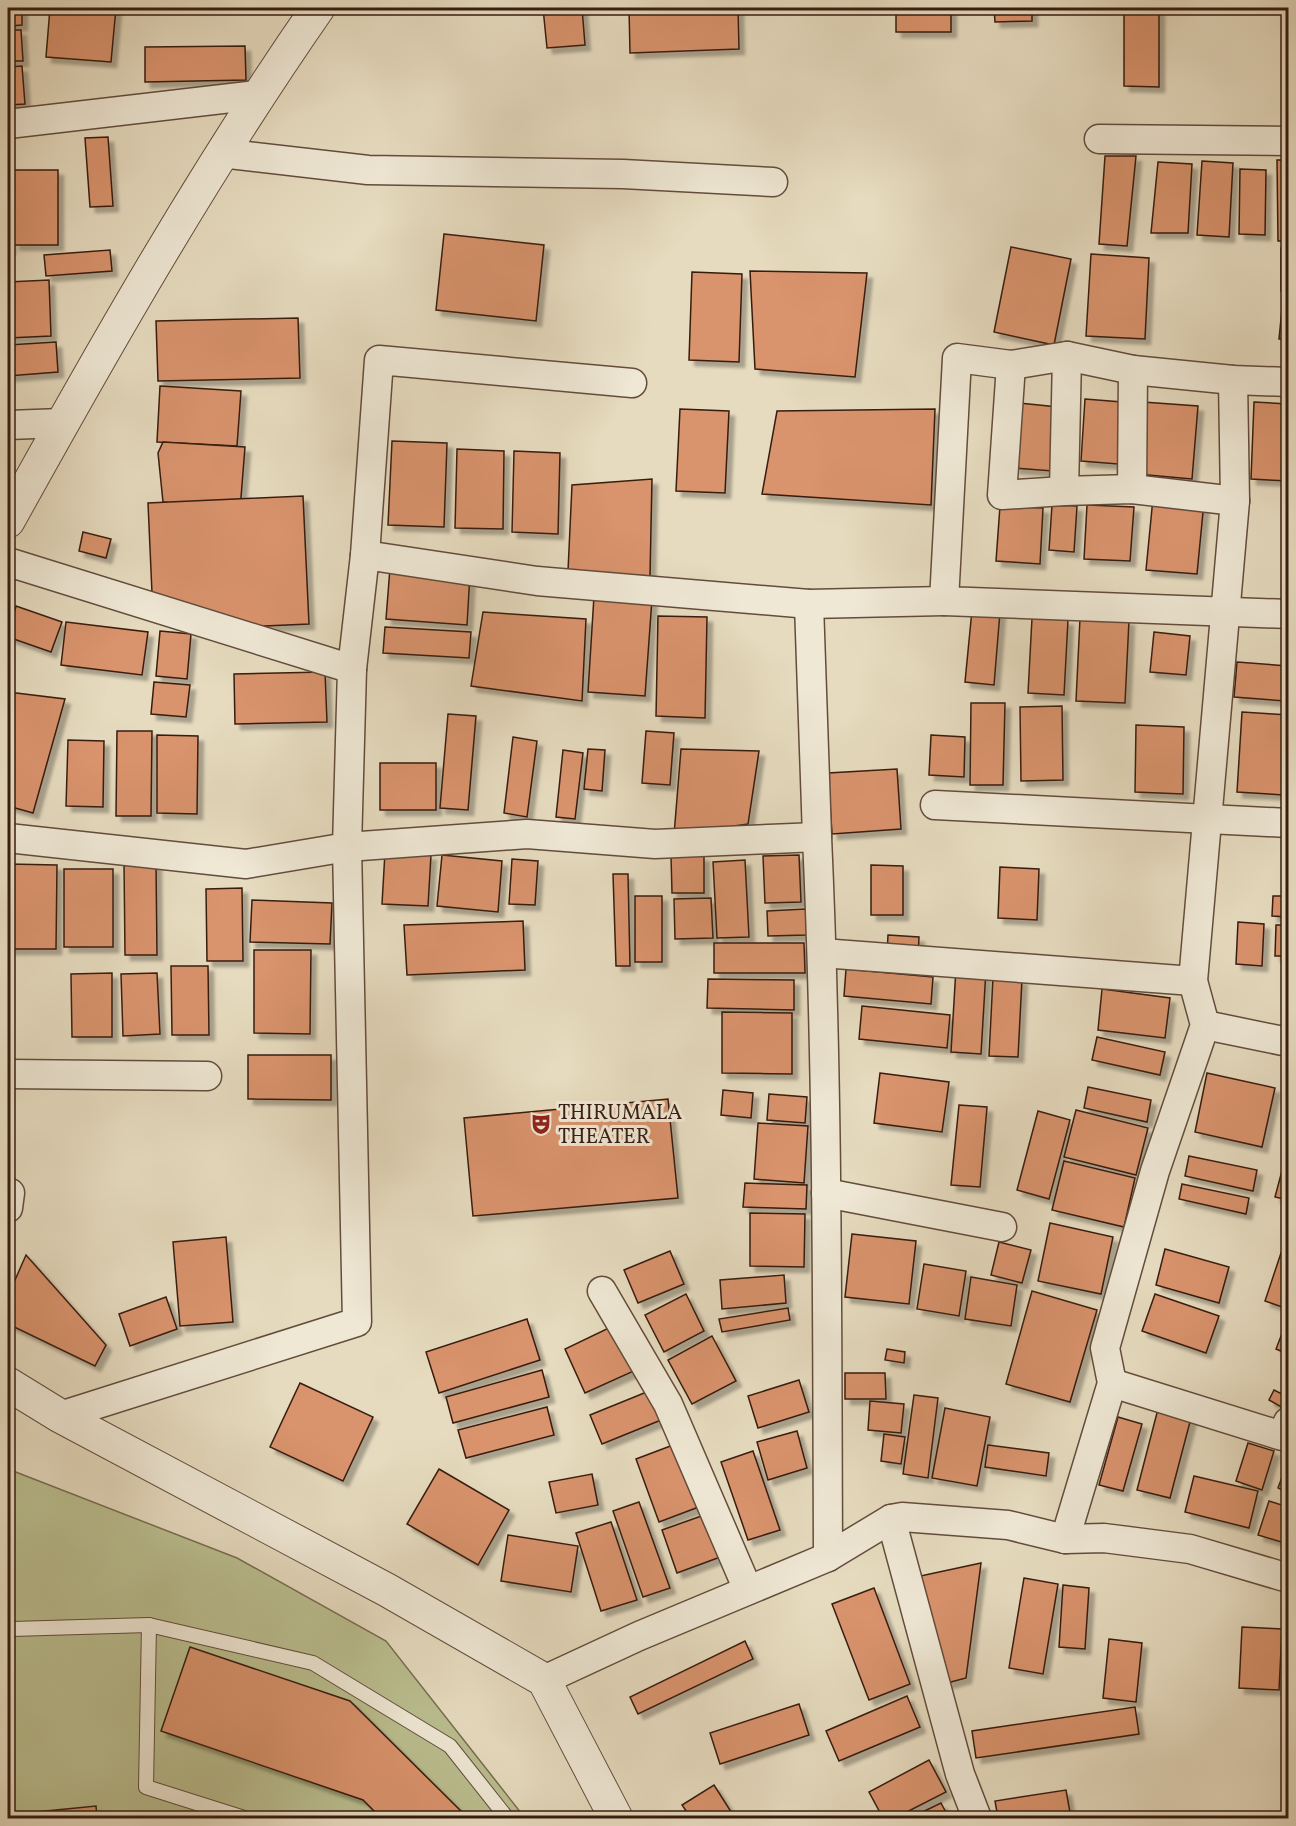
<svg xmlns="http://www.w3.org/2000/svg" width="1296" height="1826" viewBox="0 0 1296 1826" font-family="Vollkorn,serif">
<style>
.green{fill:#babe8f;stroke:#786d50;stroke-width:1.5}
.building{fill:#d9936d;stroke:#371c11;stroke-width:1.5;filter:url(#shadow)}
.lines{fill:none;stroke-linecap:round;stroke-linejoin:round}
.service-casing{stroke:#634c3c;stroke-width:16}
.minor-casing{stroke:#634c3c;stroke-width:31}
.tertiary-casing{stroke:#634c3c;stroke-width:35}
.service{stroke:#efe8d5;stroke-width:14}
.minor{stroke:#efe8d5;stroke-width:28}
.tertiary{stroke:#efe8d5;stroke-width:33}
.labels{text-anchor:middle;stroke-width:6;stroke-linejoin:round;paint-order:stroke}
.poi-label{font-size:21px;fill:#371c11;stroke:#efe8d5;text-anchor:start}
</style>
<defs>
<filter id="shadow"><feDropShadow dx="5.5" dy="5.5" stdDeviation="1.5" flood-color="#0004"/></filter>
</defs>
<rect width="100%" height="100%" fill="#e6dbbf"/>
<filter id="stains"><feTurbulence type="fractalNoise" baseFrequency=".00333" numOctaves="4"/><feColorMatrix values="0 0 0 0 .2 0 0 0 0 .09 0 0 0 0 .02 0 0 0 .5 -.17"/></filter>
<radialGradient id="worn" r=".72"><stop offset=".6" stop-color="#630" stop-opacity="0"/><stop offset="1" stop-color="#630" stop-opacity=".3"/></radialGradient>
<polygon class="green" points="8,1469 237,1558 386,1641 525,1818 8,1818"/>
<g class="building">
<polygon points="8,8 22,8 22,25 8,26"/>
<polygon points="50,8 116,8 111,62 46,57"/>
<polygon points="543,8 582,8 585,45 547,48"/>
<polygon points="629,8 738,8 739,49 630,53"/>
<rect x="896" y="8" width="55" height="24"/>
<polygon points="994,8 1032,8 1032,21 995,22"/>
<polygon points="1124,8 1159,8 1159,87 1124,86"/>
<polygon points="1288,13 1288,89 1285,89"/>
<polygon points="8,30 21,30 23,61 8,61"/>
<polygon points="245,46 246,80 145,82 145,47"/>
<polygon points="22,66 25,104 8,105 8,67"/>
<polygon points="108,137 113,206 90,207 85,138"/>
<polygon points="1105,156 1136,156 1127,246 1099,244"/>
<polygon points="1277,160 1288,160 1288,241 1278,241"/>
<polygon points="1202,161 1233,163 1229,237 1197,235"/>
<polygon points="1158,162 1192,164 1188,233 1151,233"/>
<polygon points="1240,169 1266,170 1265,235 1239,234"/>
<rect x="14" y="170" width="44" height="75"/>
<polygon points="8,215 9,215 10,249 8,249"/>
<polygon points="444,234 544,245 536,321 436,310"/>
<polygon points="1011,247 1071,259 1054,345 994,332"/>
<rect x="1281" y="248" width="7" height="43"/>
<polygon points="110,250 112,271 46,276 44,255"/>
<polygon points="1091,254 1149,258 1145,339 1086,336"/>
<polygon points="750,271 867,273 855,377 755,369"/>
<polygon points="692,272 742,274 739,362 689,360"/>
<polygon points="49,280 51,336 8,338 8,282"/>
<polygon points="1283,299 1288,299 1288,339 1279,339"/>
<polygon points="298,318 300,378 158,381 156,321"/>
<polygon points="56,342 58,372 8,376 8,345"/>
<polygon points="160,386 241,391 237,446 157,442"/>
<polygon points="1085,399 1122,402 1118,464 1081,461"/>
<polygon points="1143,402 1198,406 1192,479 1137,474"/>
<polygon points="1254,402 1288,404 1288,481 1251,479"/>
<polygon points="1019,403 1058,407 1053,471 1014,468"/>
<polygon points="680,409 729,411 725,493 676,491"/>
<polygon points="935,409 931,505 762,494 777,411"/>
<polygon points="392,441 447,443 444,527 388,525"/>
<polygon points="163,442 245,447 240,510 163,502 158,453"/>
<polygon points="457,449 504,451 503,529 455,528"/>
<polygon points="514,451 560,453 558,534 512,532"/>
<polygon points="652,479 650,576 568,571 572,485"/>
<polygon points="303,496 309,624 222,628 152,593 148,503"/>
<polygon points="1153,498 1204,502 1197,574 1146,570"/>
<polygon points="1052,505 1077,506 1074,552 1049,550"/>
<polygon points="1087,505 1134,507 1130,561 1084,559"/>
<polygon points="1000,506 1043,508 1040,564 996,561"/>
<polygon points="83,532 111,539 106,558 79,551"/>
<polygon points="390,568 470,574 467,625 386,619"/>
<polygon points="594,596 652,599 645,696 588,692"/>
<polygon points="16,606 62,622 51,652 8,637"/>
<polygon points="972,610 1000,612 994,685 965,682"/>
<polygon points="483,612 586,619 582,701 471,686"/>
<polygon points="658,616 707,617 705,718 656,716"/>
<polygon points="1032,618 1068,620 1064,695 1028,693"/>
<polygon points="1080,618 1129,620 1125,703 1076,701"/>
<polygon points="66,622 148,632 142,675 61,665"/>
<polygon points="385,627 471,632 469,658 383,653"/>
<polygon points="160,631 191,634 187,679 156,676"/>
<polygon points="1154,632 1190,636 1186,675 1150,672"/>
<polygon points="1237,662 1288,666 1285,701 1234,697"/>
<polygon points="325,672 327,722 235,724 234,674"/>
<polygon points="154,682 190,685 186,717 151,714"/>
<polygon points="8,692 65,699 33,813 8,806"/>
<polygon points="971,703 1005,703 1003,785 970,785"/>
<polygon points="1062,706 1063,780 1021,781 1020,707"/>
<polygon points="1242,712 1288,715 1283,795 1237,792"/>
<polygon points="448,714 476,716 468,810 440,808"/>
<polygon points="1136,725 1184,727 1183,794 1135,792"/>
<polygon points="117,731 152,731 151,816 116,816"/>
<polygon points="646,731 674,733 670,785 642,783"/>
<polygon points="157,735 198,736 197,814 157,813"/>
<polygon points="931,735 965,737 964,777 929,775"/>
<polygon points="513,737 537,741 527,817 504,813"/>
<polygon points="68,740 104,741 103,807 66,806"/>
<polygon points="588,749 605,750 602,791 584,789"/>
<polygon points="681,749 759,751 748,824 674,835"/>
<polygon points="563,750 583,753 575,819 556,817"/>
<rect x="380" y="763" width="56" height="47"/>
<polygon points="897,769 901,829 832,834 828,773"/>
<polygon points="385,852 431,855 428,906 382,904"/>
<polygon points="442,855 502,861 498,912 437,906"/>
<polygon points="799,855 801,902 765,903 763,856"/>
<polygon points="671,856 704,856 704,893 672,893"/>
<polygon points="512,859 538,861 535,905 509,904"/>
<polygon points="745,860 749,937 717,938 713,862"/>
<polygon points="124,863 156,863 157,955 125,955"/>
<polygon points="8,864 57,865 56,949 8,949"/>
<polygon points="871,865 903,866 903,915 871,915"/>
<polygon points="1000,867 1039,869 1037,920 998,918"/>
<rect x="64" y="869" width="49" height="78"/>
<polygon points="613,874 628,874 630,966 616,966"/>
<polygon points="242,888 243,961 207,961 206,889"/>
<rect x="635" y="896" width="27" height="66"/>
<polygon points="1273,896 1288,896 1288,917 1272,916"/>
<polygon points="711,898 713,938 675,939 674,899"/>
<polygon points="252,900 332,903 330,944 250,942"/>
<polygon points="806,909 807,935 768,936 767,911"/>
<polygon points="523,921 525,970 407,975 404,925"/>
<polygon points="1238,922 1264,924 1262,966 1236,964"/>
<polygon points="1276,925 1288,925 1288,956 1275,956"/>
<polygon points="888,935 919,937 918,956 887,954"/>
<polygon points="714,943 804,943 805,973 714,973"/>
<polygon points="254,950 311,950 310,1034 254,1033"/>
<polygon points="171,966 208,966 209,1035 172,1035"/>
<polygon points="956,968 986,970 981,1054 951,1052"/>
<polygon points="846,969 933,977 931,1004 844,996"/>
<polygon points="112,973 112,1037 72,1037 71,974"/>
<polygon points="157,973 160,1034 123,1036 121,974"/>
<polygon points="993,977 1022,979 1018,1057 989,1056"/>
<polygon points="708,979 794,980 794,1010 707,1008"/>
<polygon points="1102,989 1170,998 1165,1038 1098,1030"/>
<polygon points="862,1006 950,1015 947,1048 859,1039"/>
<polygon points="722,1012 792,1013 792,1074 722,1073"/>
<polygon points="1097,1037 1165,1052 1160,1075 1092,1060"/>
<polygon points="248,1055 331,1055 331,1100 248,1099"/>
<polygon points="880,1073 949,1082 942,1132 874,1123"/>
<polygon points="1207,1073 1275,1088 1262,1147 1195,1132"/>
<polygon points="1088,1087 1151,1100 1147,1122 1084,1108"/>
<polygon points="723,1090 753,1093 751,1118 721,1115"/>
<polygon points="769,1094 807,1097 805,1123 767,1120"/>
<polygon points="668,1099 678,1198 473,1216 464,1118"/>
<polygon points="959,1105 987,1107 980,1187 951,1185"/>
<polygon points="1076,1110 1148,1128 1136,1175 1064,1157"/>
<polygon points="1038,1111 1070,1120 1049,1199 1017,1190"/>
<polygon points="758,1123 808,1126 804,1183 754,1179"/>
<polygon points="1288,1148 1288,1200 1275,1197"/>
<polygon points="1189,1156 1257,1170 1253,1191 1185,1176"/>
<polygon points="1064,1161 1135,1178 1124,1227 1052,1210"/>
<polygon points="745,1183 807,1185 806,1209 743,1207"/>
<polygon points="1182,1184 1249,1198 1246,1214 1179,1199"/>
<polygon points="750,1213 805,1214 804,1267 750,1266"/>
<polygon points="1050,1223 1113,1237 1101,1294 1038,1281"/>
<polygon points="852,1234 916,1241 909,1304 845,1297"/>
<polygon points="226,1237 233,1322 180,1326 173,1242"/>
<polygon points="999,1242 1031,1250 1022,1283 991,1275"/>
<polygon points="1165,1249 1229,1267 1219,1303 1156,1285"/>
<polygon points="670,1251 684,1284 638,1303 624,1270"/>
<polygon points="1281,1253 1288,1256 1288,1309 1265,1301"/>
<polygon points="26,1255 106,1345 95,1366 8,1324 8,1296"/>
<polygon points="924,1264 966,1271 959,1316 917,1309"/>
<polygon points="784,1275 786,1303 722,1309 720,1280"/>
<polygon points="971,1277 1017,1285 1011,1326 965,1319"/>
<polygon points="1032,1291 1097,1310 1070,1402 1006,1384"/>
<polygon points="686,1294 704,1331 664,1352 645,1315"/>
<polygon points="1155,1294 1219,1316 1206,1353 1142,1331"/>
<polygon points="166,1297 177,1329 130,1346 119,1314"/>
<polygon points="788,1308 790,1320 722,1332 719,1319"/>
<polygon points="1288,1318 1288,1354 1276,1349"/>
<polygon points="527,1319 540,1360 439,1393 426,1352"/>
<polygon points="615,1325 636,1370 585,1393 565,1349"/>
<polygon points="712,1336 736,1381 692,1404 668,1360"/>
<polygon points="887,1349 905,1352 904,1363 885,1360"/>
<polygon points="542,1370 549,1397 453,1423 446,1397"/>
<polygon points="845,1373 885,1373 886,1399 845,1399"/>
<polygon points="799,1380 809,1412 758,1428 748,1396"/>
<polygon points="300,1383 373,1417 343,1481 270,1447"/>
<polygon points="654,1389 666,1418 602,1444 590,1415"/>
<polygon points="1274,1390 1288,1397 1283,1408 1269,1400"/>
<polygon points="914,1395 938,1398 928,1478 903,1474"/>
<polygon points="870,1401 904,1404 901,1433 868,1430"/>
<polygon points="547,1407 554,1435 466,1458 458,1430"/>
<polygon points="945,1408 990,1417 977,1486 932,1478"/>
<polygon points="1158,1409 1191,1418 1170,1498 1137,1490"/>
<polygon points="1118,1417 1142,1424 1123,1491 1099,1485"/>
<polygon points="797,1431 807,1468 768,1480 757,1442"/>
<polygon points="884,1434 905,1437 901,1464 881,1461"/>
<polygon points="681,1442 704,1505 659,1522 636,1459"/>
<polygon points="1248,1443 1274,1451 1262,1490 1236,1481"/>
<polygon points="988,1445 1049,1453 1046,1476 985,1467"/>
<polygon points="753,1451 780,1530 748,1540 721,1462"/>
<polygon points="1288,1461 1288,1493 1278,1488"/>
<polygon points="439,1469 509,1510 478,1565 407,1524"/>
<polygon points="592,1474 598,1505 556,1513 549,1482"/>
<polygon points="1194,1476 1258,1491 1249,1528 1185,1512"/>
<polygon points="1269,1501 1288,1507 1288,1544 1258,1535"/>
<polygon points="639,1502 670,1588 643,1597 613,1511"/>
<polygon points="707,1514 723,1556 677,1573 662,1530"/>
<polygon points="611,1522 637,1600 601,1611 576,1533"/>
<polygon points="508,1535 578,1546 571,1592 501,1581"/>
<polygon points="981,1563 966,1678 947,1683 911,1578"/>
<polygon points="1024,1578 1058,1584 1043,1674 1009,1668"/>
<polygon points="1063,1585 1089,1588 1085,1649 1059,1647"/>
<polygon points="874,1588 910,1684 869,1700 832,1604"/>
<polygon points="1242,1627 1282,1629 1279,1690 1239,1688"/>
<polygon points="1109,1639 1142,1643 1136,1702 1103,1698"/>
<polygon points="745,1641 753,1659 638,1714 630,1697"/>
<polygon points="190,1647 350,1701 468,1818 381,1818 363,1800 161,1731"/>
<polygon points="907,1696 920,1727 839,1761 826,1731"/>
<polygon points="799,1704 809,1735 720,1764 710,1733"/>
<polygon points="1135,1707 1139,1734 976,1758 972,1731"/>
<polygon points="929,1760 946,1792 895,1818 883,1818 869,1792"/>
<polygon points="714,1785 735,1818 691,1818 682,1805"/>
<polygon points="1066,1790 1071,1818 998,1818 995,1801"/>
<polygon points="941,1803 949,1818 910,1818"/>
<polygon points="96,1806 97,1818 37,1818 36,1812"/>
</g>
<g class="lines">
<defs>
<g id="service">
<polyline points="149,1625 146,1787 244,1818"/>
<polyline points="12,1629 149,1625 313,1663 450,1746 507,1818"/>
</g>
<g id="minor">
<polyline points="8,124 257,95"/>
<polyline points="1099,139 1288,141"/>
<polyline points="221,153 368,170 623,174 773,182"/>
<polyline points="1067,356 1064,491 1132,489 1235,501"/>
<polyline points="1011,365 1002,495 1064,491"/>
<polyline points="1288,382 1233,380 1133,370 1067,356 1011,365 957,358 944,601 1288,614"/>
<polyline points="8,425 62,423"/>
<polyline points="1132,489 1133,370"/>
<polyline points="365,555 379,360 632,383"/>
<polyline points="8,562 352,669 347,847 357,1322 60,1416"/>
<polyline points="809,604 817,837"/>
<polyline points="352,669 365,555 537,581 809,604 944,601"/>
<polyline points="935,805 1288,823"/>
<path d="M8,838l238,26 101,-17 180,-13 128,10 162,-7c11,240 10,480 11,720"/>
<polyline points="822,953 1193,981"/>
<polyline points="1205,1025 1288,1042"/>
<polyline points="8,1074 207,1076"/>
<polyline points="8,1193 10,1193 8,1208"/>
<polyline points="826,1193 1002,1227"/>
<polyline points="602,1291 668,1404 748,1590"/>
<polyline points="1112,1383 1282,1436 1288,1422"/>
<polyline points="891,1519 960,1774 977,1818"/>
<polyline points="1065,1539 1112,1383 1105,1348 1155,1171 1205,1025 1193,981 1235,501 1233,380"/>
<polyline points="544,1680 639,1636 828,1557 891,1519 902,1517 1008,1525 1065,1539 1104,1538 1190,1549 1288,1578"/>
</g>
<g id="tertiary">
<path d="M8,521c97,-175 196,-349 310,-513"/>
<polyline points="8,1384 60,1416 387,1590 544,1680 616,1818"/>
</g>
</defs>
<use href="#service" class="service-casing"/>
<use href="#minor" class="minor-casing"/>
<use href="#tertiary" class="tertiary-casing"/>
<use href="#service" class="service"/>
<use href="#minor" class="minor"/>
<use href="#tertiary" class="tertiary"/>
</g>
<defs>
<symbol id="theatre-bare" viewBox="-9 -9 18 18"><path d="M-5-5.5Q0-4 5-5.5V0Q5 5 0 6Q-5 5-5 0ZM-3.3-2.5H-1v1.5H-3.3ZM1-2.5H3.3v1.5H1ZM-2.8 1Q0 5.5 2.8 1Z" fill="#8f2418" stroke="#efe8d5" stroke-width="2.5" paint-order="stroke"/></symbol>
</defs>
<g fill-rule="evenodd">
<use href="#theatre-bare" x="526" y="1109" width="30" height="30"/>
</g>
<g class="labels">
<g class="poi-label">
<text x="558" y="1119">THIRUMALA<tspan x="558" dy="24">THEATER</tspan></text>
</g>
</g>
<rect width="1296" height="1826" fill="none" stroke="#e6dbbf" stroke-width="30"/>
<rect x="9" y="9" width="1278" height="1808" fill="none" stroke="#371c11" stroke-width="3"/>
<rect x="15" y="15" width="1266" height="1796" fill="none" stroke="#371c11" stroke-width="1.5"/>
<rect width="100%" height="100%" filter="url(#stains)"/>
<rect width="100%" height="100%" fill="url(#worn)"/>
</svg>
